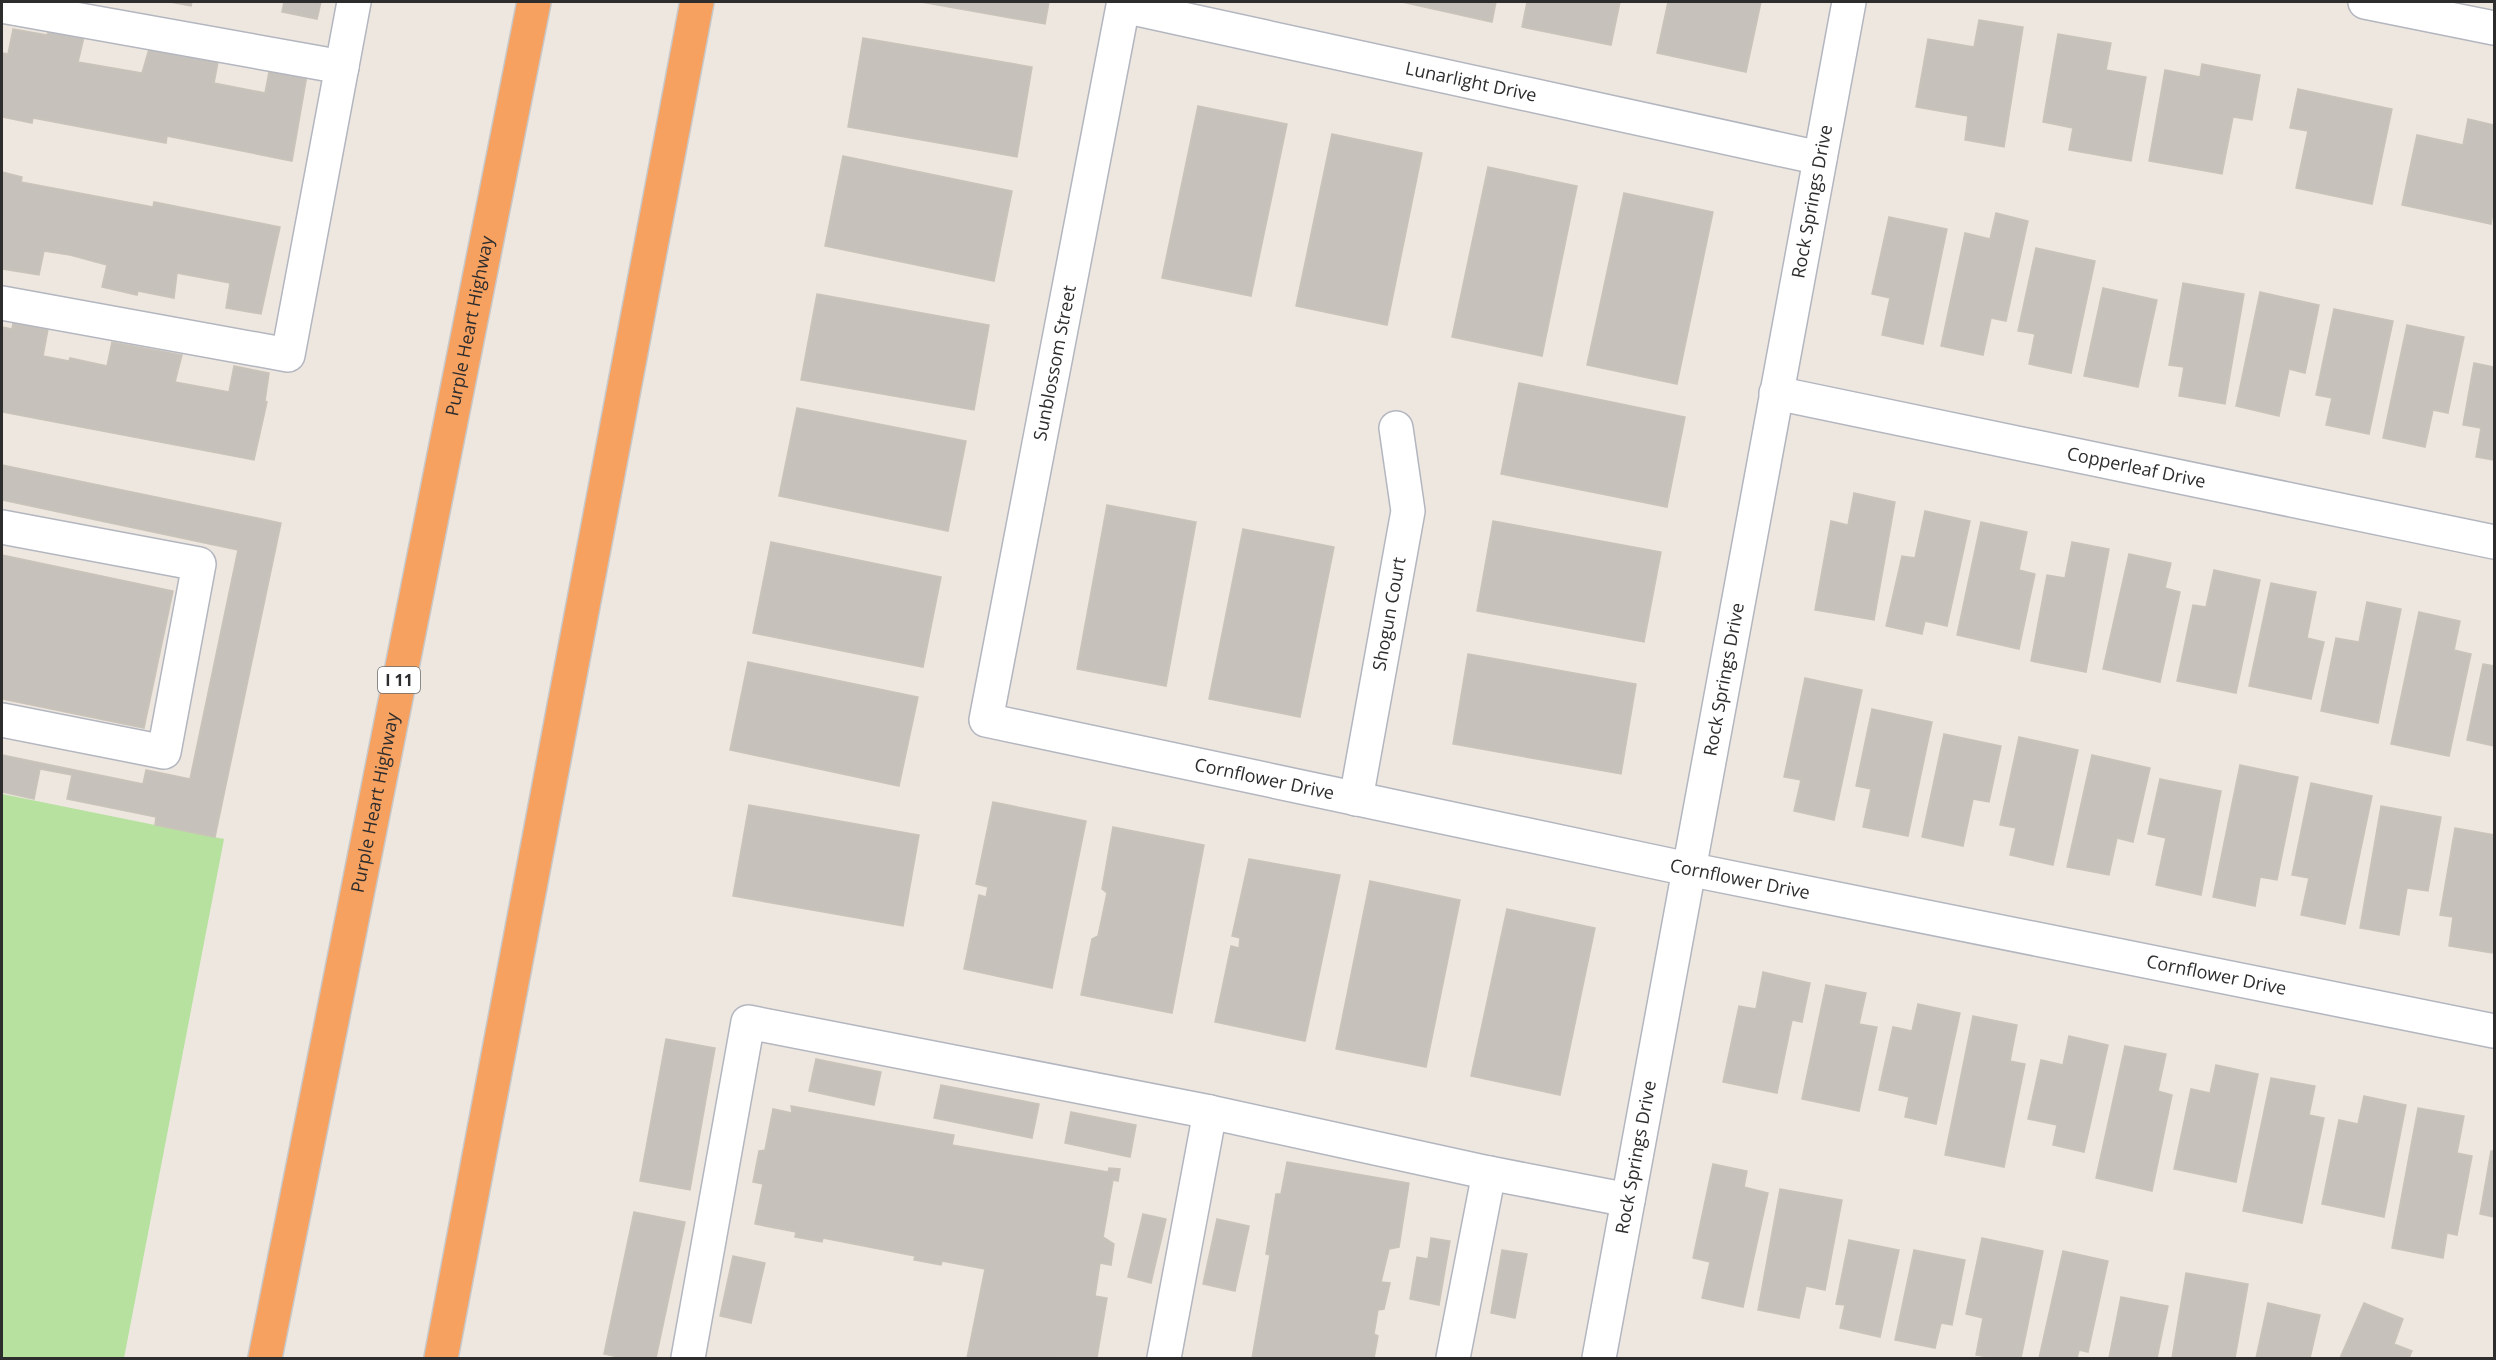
<svg xmlns="http://www.w3.org/2000/svg" width="2496" height="1360" viewBox="0 0 2496 1360" font-family="'Open Sans',sans-serif">
<style>
.green{fill:#b6e19f}
.building{fill:#c6c2bb;stroke:#c9c3b9;stroke-width:1.5}
.lines{fill:none;stroke-linecap:round;stroke-linejoin:round}
.minor-casing{stroke:#b3b6bf;stroke-width:36}
.highway-casing{stroke:#c8c8c8;stroke-width:36}
.minor{stroke:#fff;stroke-width:33}
.highway{stroke:#f7a161;stroke-width:33}
.labels{text-anchor:middle;stroke-width:4.5;stroke-linejoin:round;paint-order:stroke}
.shield{fill:#fff;stroke:#6c6c6c;stroke-width:1.5}
.shield-label{font-size:16px;font-weight:bold;fill:#2d2d2d}
.street-label{font-size:18px;fill:#2d2d2d;stroke:#fff}
</style>
<rect width="100%" height="100%" fill="#ede7e0"/>
<polygon class="green" points="2,794 224,839 124,1358 2,1358"/>
<g class="building">
<polygon points="170,2 192,2 191,6"/>
<polygon points="284,2 321,2 317,19 282,12"/>
<polygon points="921,2 1049,2 1045,24"/>
<polygon points="1402,2 1496,2 1492,22"/>
<polygon points="1527,2 1620,2 1611,45 1522,27"/>
<polygon points="1668,2 1761,2 1746,72 1657,53"/>
<polygon points="1979,20 2023,27 2004,147 1965,140 1968,116 1916,107 1928,39 1974,47"/>
<polygon points="13,29 47,35 49,30 84,37 78,62 142,73 149,49 182,55 183,50 219,57 214,83 265,93 270,67 307,75 292,161 167,136 166,143 33,118 32,123 2,117 2,53 8,54"/>
<polygon points="2058,34 2111,43 2106,70 2146,77 2131,161 2069,150 2073,128 2043,122"/>
<polygon points="863,38 1032,67 1017,157 848,127"/>
<polygon points="2202,64 2260,75 2252,120 2233,117 2222,174 2149,161 2165,70 2200,77"/>
<polygon points="2298,89 2392,109 2372,204 2296,188 2308,131 2290,128"/>
<polygon points="1198,106 1287,124 1251,296 1162,278"/>
<polygon points="2468,119 2494,125 2494,207 2491,224 2402,205 2417,135 2463,145"/>
<polygon points="1332,134 1422,153 1387,325 1296,306"/>
<polygon points="843,156 1012,191 994,281 825,246"/>
<polygon points="1488,167 1577,186 1542,356 1452,337"/>
<polygon points="2,172 22,177 21,182 153,207 154,202 280,227 261,314 226,308 230,283 177,273 174,298 138,291 137,295 102,287 107,265 70,255 44,251 39,275 3,269"/>
<polygon points="1624,193 1713,212 1677,384 1587,365"/>
<polygon points="1996,213 2028,221 2006,321 1991,318 1983,355 1941,346 1965,233 1990,239"/>
<polygon points="1889,217 1947,229 1923,344 1882,335 1890,298 1872,294"/>
<polygon points="2036,248 2095,261 2071,373 2029,364 2035,334 2018,331"/>
<polygon points="2183,283 2244,294 2225,404 2179,396 2184,367 2169,365"/>
<polygon points="2103,288 2157,300 2138,387 2084,376"/>
<polygon points="2260,292 2319,305 2305,373 2289,369 2279,416 2236,406"/>
<polygon points="817,294 989,325 974,410 801,380"/>
<polygon points="2334,309 2393,321 2369,434 2326,425 2332,398 2316,395"/>
<polygon points="13,323 48,329 43,356 69,361 70,358 107,366 112,342 182,355 175,382 229,392 234,366 269,373 265,401 267,402 254,460 2,412 2,327 12,329"/>
<polygon points="2407,325 2464,337 2448,413 2433,410 2425,447 2383,438"/>
<polygon points="2474,363 2494,367 2494,460 2476,457 2481,428 2463,425"/>
<polygon points="1519,383 1685,417 1667,507 1501,474"/>
<polygon points="797,408 966,441 948,531 779,496"/>
<polygon points="2,465 281,523 215,837 155,825 156,817 67,799 72,775 40,769 34,799 2,792 2,755 143,784 146,770 190,779 238,550 2,500"/>
<polygon points="1854,493 1895,502 1874,620 1815,610 1831,521 1848,525"/>
<polygon points="1107,505 1196,522 1166,686 1077,669"/>
<polygon points="1925,511 1970,521 1947,626 1925,621 1922,634 1886,626 1902,556 1915,558"/>
<polygon points="1493,521 1661,552 1644,642 1477,611"/>
<polygon points="1981,522 2027,532 2019,570 2035,574 2019,649 1957,635"/>
<polygon points="1243,529 1334,547 1300,717 1209,699"/>
<polygon points="771,542 941,577 923,667 753,633"/>
<polygon points="2072,542 2109,549 2086,672 2031,661 2047,575 2065,578"/>
<polygon points="2129,554 2171,563 2165,588 2180,592 2160,682 2103,669"/>
<polygon points="2,555 173,591 144,728 2,699"/>
<polygon points="2214,570 2260,580 2236,693 2177,681 2193,605 2206,607"/>
<polygon points="2271,583 2316,592 2307,638 2324,642 2311,699 2249,686"/>
<polygon points="2367,602 2401,609 2378,723 2321,711 2336,638 2359,642"/>
<polygon points="2419,612 2460,621 2454,650 2471,654 2449,756 2391,744"/>
<polygon points="1468,654 1636,684 1621,774 1453,744"/>
<polygon points="748,662 918,697 899,786 730,750"/>
<polygon points="2483,664 2494,666 2494,746 2467,740"/>
<polygon points="1805,678 1862,690 1834,820 1794,811 1801,780 1784,777"/>
<polygon points="1872,709 1932,722 1908,836 1863,827 1871,789 1856,786"/>
<polygon points="1944,734 2001,746 1989,802 1973,799 1963,846 1922,837"/>
<polygon points="2019,737 2078,750 2053,865 2010,855 2016,828 2000,825"/>
<polygon points="2092,755 2150,768 2133,842 2117,838 2109,875 2067,867"/>
<polygon points="2240,765 2298,777 2277,880 2260,877 2255,906 2213,897"/>
<polygon points="2160,779 2221,791 2201,895 2156,885 2166,838 2148,834"/>
<polygon points="2311,783 2372,796 2345,924 2301,915 2309,878 2292,875"/>
<polygon points="993,802 1086,821 1052,988 964,969 979,895 986,897 988,887 976,884"/>
<polygon points="749,805 919,835 903,926 733,896"/>
<polygon points="2381,806 2441,817 2428,891 2407,888 2399,935 2360,928"/>
<polygon points="1113,827 1204,845 1172,1013 1081,995 1092,939 1098,936 1107,893 1102,889"/>
<polygon points="2455,828 2494,835 2494,937 2492,953 2449,946 2453,917 2440,915"/>
<polygon points="1249,859 1340,875 1305,1041 1215,1022 1231,946 1239,948 1240,938 1232,936"/>
<polygon points="1370,881 1460,900 1426,1067 1336,1049"/>
<polygon points="1507,909 1595,928 1560,1095 1471,1076"/>
<polygon points="1763,972 1810,983 1802,1022 1792,1020 1777,1093 1723,1082 1739,1006 1756,1009"/>
<polygon points="1826,985 1866,993 1859,1024 1877,1027 1859,1111 1802,1099"/>
<polygon points="1918,1004 1960,1013 1936,1124 1905,1117 1909,1097 1879,1090 1893,1027 1912,1031"/>
<polygon points="1973,1016 2017,1025 2010,1061 2025,1064 2004,1167 1945,1155"/>
<polygon points="2069,1036 2108,1045 2084,1152 2053,1145 2057,1125 2028,1119 2041,1060 2063,1065"/>
<polygon points="666,1039 715,1048 690,1190 640,1181"/>
<polygon points="2125,1046 2166,1054 2158,1091 2172,1095 2152,1191 2096,1178"/>
<polygon points="816,1059 881,1072 874,1105 809,1091"/>
<polygon points="2216,1065 2258,1074 2236,1182 2174,1169 2191,1089 2210,1093"/>
<polygon points="2271,1078 2315,1086 2309,1115 2324,1118 2302,1223 2243,1211"/>
<polygon points="941,1085 1039,1104 1032,1138 934,1118"/>
<polygon points="2364,1096 2406,1105 2384,1217 2322,1204 2339,1120 2358,1124"/>
<polygon points="791,1106 954,1135 952,1145 1108,1172 1109,1168 1120,1169 1118,1181 1113,1180 1103,1237 1114,1244 1111,1265 1100,1263 1095,1296 1107,1298 1097,1357 967,1358 985,1269 942,1261 941,1265 914,1260 915,1256 823,1238 822,1242 795,1237 796,1232 755,1224 763,1184 753,1182 759,1151 765,1150 773,1109 792,1113"/>
<polygon points="2418,1108 2464,1116 2457,1153 2472,1156 2457,1235 2447,1233 2443,1258 2392,1248"/>
<polygon points="1071,1112 1136,1125 1130,1157 1065,1143"/>
<polygon points="2491,1151 2494,1151 2494,1217 2480,1214"/>
<polygon points="1287,1162 1409,1183 1399,1247 1389,1249 1381,1282 1390,1283 1384,1309 1378,1310 1374,1334 1378,1336 1374,1358 1252,1358 1270,1255 1266,1254 1276,1194 1281,1194"/>
<polygon points="1713,1164 1747,1171 1744,1187 1768,1193 1743,1307 1702,1298 1710,1262 1693,1258"/>
<polygon points="1780,1189 1842,1200 1825,1290 1806,1286 1799,1318 1758,1310"/>
<polygon points="634,1212 685,1222 656,1358 623,1358 604,1354"/>
<polygon points="1143,1214 1166,1219 1151,1283 1128,1277"/>
<polygon points="1217,1219 1249,1226 1235,1291 1203,1284"/>
<polygon points="1431,1238 1450,1241 1439,1305 1410,1299 1417,1257 1428,1259"/>
<polygon points="1982,1238 2043,1251 2021,1358 1994,1358 1976,1355 1983,1318 1966,1314"/>
<polygon points="1849,1240 1899,1250 1880,1337 1840,1328 1845,1305 1836,1304"/>
<polygon points="1502,1250 1527,1254 1515,1318 1491,1313"/>
<polygon points="1914,1250 1965,1260 1952,1325 1941,1323 1935,1348 1895,1340"/>
<polygon points="2063,1251 2108,1261 2088,1352 2079,1350 2077,1358 2039,1358"/>
<polygon points="733,1256 765,1263 751,1323 720,1316"/>
<polygon points="2186,1273 2248,1284 2235,1358 2172,1358"/>
<polygon points="2121,1297 2168,1306 2157,1358 2109,1358"/>
<polygon points="2268,1303 2320,1315 2310,1358 2256,1358"/>
<polygon points="2364,1303 2403,1319 2394,1344 2412,1351 2409,1358 2340,1358"/>
</g>
<g class="lines">
<defs>
<g id="minor">
<polyline points="2365,2 2494,28"/>
<polyline points="2,6 342,67"/>
<path id="s1" d="M1820,158l-697,-152 -137,714 702,149 806,162"/>
<polyline points="2,303 288,355 354,2"/>
<path id="s2" d="M1776,393l718,149"/>
<polyline points="2,527 199,564 164,752 2,720"/>
<path id="s3" d="M1356,799l52,-288 -12,-83"/>
<polyline points="688,1358 748,1022 1210,1112 1489,1173 1628,1200"/>
<polyline points="1164,1358 1210,1112"/>
<polyline points="1453,1358 1489,1173"/>
<path id="s4" d="M1599,1358l250,-1356"/>
</g>
<g id="highway">
<path id="s5" d="M265,1358l269,-1356"/>
<polyline points="441,1358 697,2"/>
</g>
</defs>
<use href="#minor" class="minor-casing"/>
<use href="#highway" class="highway-casing"/>
<use href="#minor" class="minor"/>
<use href="#highway" class="highway"/>
</g>
<g class="labels">
<rect class="shield" x="378" y="667" width="42" height="26" rx="4.5"/>
<g class="shield-label">
<text x="399" y="686">I 11</text>
</g>
<g class="street-label">
<text transform="translate(1471 82) rotate(12)" y="6">Lunarlight Drive</text>
<text dy="6" stroke="none"><textPath href="#s4" startOffset="1176">Rock Springs Drive</textPath></text>
<text dy="6" stroke="none"><textPath href="#s5" startOffset="1052">Purple Heart Highway</textPath></text>
<text transform="translate(1055 363) rotate(-79)" y="6">Sunblossom Street</text>
<text dy="6" stroke="none"><textPath href="#s2" startOffset="368">Copperleaf Drive</textPath></text>
<text dy="6" stroke="none"><textPath href="#s3" startOffset="188">Shogun Court</textPath></text>
<text dy="6" stroke="none"><textPath href="#s4" startOffset="690">Rock Springs Drive</textPath></text>
<text dy="6" stroke="none"><textPath href="#s1" startOffset="1725">Cornflower Drive</textPath></text>
<text dy="6" stroke="none"><textPath href="#s5" startOffset="566">Purple Heart Highway</textPath></text>
<text dy="6" stroke="none"><textPath href="#s1" startOffset="2211">Cornflower Drive</textPath></text>
<text dy="6" stroke="none"><textPath href="#s1" startOffset="2697">Cornflower Drive</textPath></text>
<text dy="6" stroke="none"><textPath href="#s4" startOffset="204">Rock Springs Drive</textPath></text>
</g>
</g>
<rect width="2496" height="1360" fill="none" stroke="#2d2d2d" stroke-width="6"/>
</svg>
